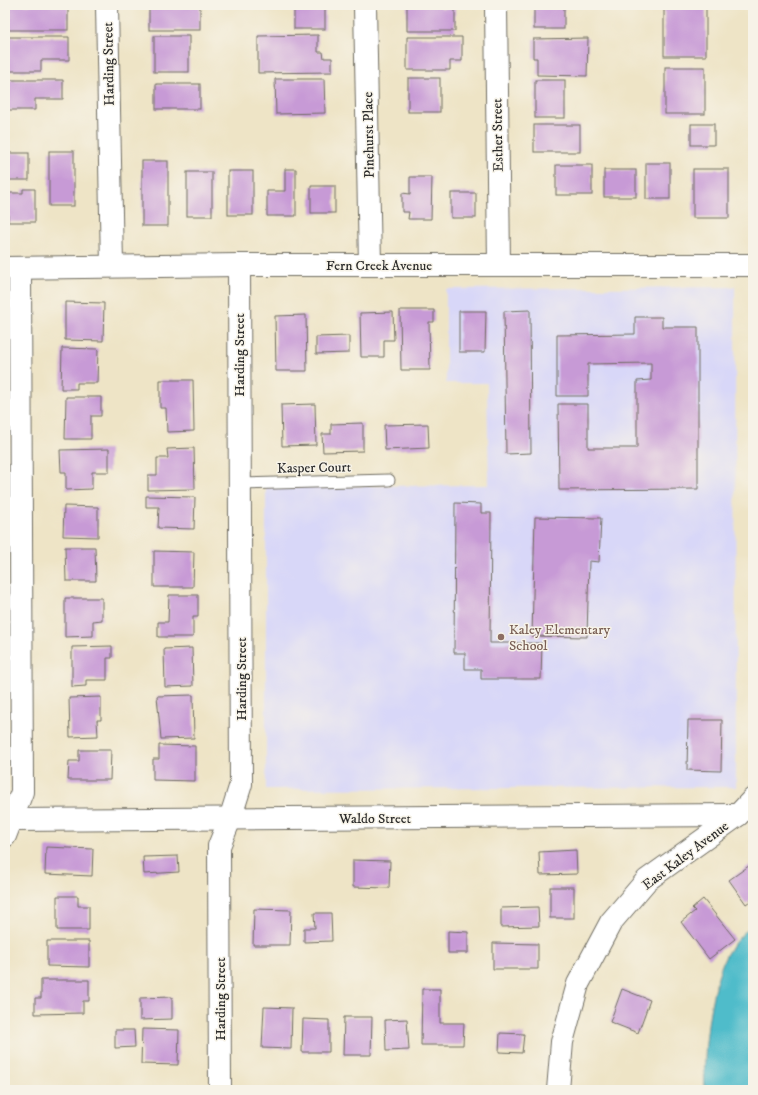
<svg xmlns="http://www.w3.org/2000/svg" width="758" height="1095" viewBox="0 0 758 1095" font-family="'IM FELL DW Pica',serif">
<style>
.built{fill:#d8d7f8}
.water{fill:#50bcca;stroke:#3e747a}
.building{fill:#c79ad6}
.lines{fill:none;stroke-linecap:round;stroke-linejoin:round}
.service-casing{stroke:#6f6c61;stroke-width:13}
.minor-casing{stroke:#6f6c61;stroke-width:24}
.tertiary-casing{stroke:#6f6c61;stroke-width:24}
.service{stroke:#fff;stroke-width:11}
.minor{stroke:#fff;stroke-width:22}
.tertiary{stroke:#fff;stroke-width:22}
.education-dot{fill:#8d6e63;stroke:#f7f3e8;stroke-width:1.5}
.labels{text-anchor:middle;stroke-width:3;stroke-linejoin:round;paint-order:stroke}
.street-label{font-size:14px;fill:#2b2b2b;stroke:#f7f3e8}
.education-label{font-size:14px;fill:#785e54;stroke:#f7f3e8;text-anchor:start}
</style>
<rect width="100%" height="100%" fill="#f7f3e8"/>
<filter id="ink" filterUnits="userSpaceOnUse"><feTurbulence type="fractalNoise" baseFrequency=".025" numOctaves="2"/><feDisplacementMap in="SourceGraphic" scale="8" xChannelSelector="R" yChannelSelector="G"/><feConvolveMatrix kernelMatrix="1 2 1 2 8 2 1 2 1" color-interpolation-filters="sRGB"/></filter>
<filter id="wash" filterUnits="userSpaceOnUse"><feTurbulence type="fractalNoise" baseFrequency=".012" numOctaves="4" result="noise"/><feDisplacementMap in="SourceGraphic" scale="16" xChannelSelector="R" yChannelSelector="G"/><feGaussianBlur stdDeviation="0.9" result="paint"/><feColorMatrix in="noise" values="0 0 0 0 0 0 0 0 0 0 0 0 0 0 0 0 0 1.4 0 .05"/><feComposite in="paint" operator="in"/></filter>
<g filter="url(#wash)">
<rect width="100%" height="100%" fill="#eee4c6"/>
<polygon class="built" points="735,287 736,787 266,789 266,487 489,485 487,383 446,383 446,289"/>
<path class="water" d="M753,924v166h-48c-2,-38 4,-95 19,-130 5,-13 19,-27 29,-36z"/>
<g id="blocks">
<g class="building">
<rect x="6" y="5" width="62" height="25"/>
<rect x="149" y="5" width="51" height="25"/>
<rect x="294" y="5" width="31" height="24"/>
<polygon points="407,5 441,5 441,8 455,8 455,31 407,31"/>
<rect x="534" y="5" width="30" height="24"/>
<rect x="664" y="8" width="42" height="48"/>
<polygon points="318,35 318,52 323,52 324,58 332,58 332,72 258,73 258,36"/>
<rect x="154" y="36" width="35" height="36"/>
<polygon points="8,37 69,37 69,60 41,60 41,71 8,71"/>
<polygon points="407,37 462,37 462,61 450,61 450,70 407,70"/>
<polygon points="588,38 587,76 537,75 537,58 533,58 533,39"/>
<rect x="665" y="67" width="40" height="47"/>
<rect x="408" y="78" width="32" height="34"/>
<polygon points="275,79 324,79 325,113 276,114"/>
<polygon points="6,80 63,80 63,99 35,99 35,110 6,110"/>
<rect x="535" y="80" width="30" height="38"/>
<rect x="156" y="84" width="44" height="25"/>
<rect x="691" y="124" width="23" height="21"/>
<rect x="534" y="125" width="46" height="27"/>
<rect x="49" y="151" width="25" height="55"/>
<rect x="8" y="153" width="21" height="27"/>
<rect x="142" y="161" width="26" height="65"/>
<rect x="646" y="163" width="24" height="36"/>
<rect x="556" y="165" width="36" height="30"/>
<polygon points="285,169 296,169 296,216 267,216 267,191 285,191"/>
<rect x="693" y="169" width="36" height="49"/>
<rect x="604" y="170" width="32" height="27"/>
<rect x="228" y="171" width="25" height="44"/>
<rect x="187" y="172" width="25" height="44"/>
<polygon points="410,177 432,177 431,219 408,219 409,212 402,212 402,193 410,194"/>
<rect x="311" y="186" width="24" height="27"/>
<polygon points="23,189 35,189 35,222 8,222 8,193 23,193"/>
<rect x="451" y="193" width="25" height="25"/>
<polygon points="65,302 104,303 103,341 65,340"/>
<polygon points="400,310 434,310 434,322 429,322 430,370 401,370"/>
<polygon points="530,310 531,453 506,454 504,311"/>
<polygon points="459,311 486,311 485,352 459,352"/>
<polygon points="393,312 394,340 384,340 384,357 361,357 360,313"/>
<polygon points="306,315 307,371 276,371 275,316"/>
<polygon points="635,317 662,317 662,327 698,327 698,489 559,490 558,404 588,404 588,448 637,448 637,381 651,380 651,363 588,364 588,396 557,396 557,335 635,334"/>
<polygon points="349,336 349,353 316,354 316,337"/>
<polygon points="62,348 98,349 97,383 77,383 77,389 61,389"/>
<polygon points="160,380 193,380 194,431 167,432 166,408 160,408"/>
<polygon points="66,397 101,397 101,416 91,416 91,439 65,439"/>
<polygon points="315,404 316,445 282,446 281,405"/>
<polygon points="363,423 363,451 323,452 322,434 331,434 331,424"/>
<polygon points="428,424 429,448 385,450 384,425"/>
<polygon points="194,448 195,489 148,490 148,475 157,475 157,458 168,458 167,449"/>
<polygon points="109,449 109,472 92,472 92,489 66,490 66,472 61,472 60,450"/>
<polygon points="146,496 195,497 194,529 158,528 159,507 146,507"/>
<polygon points="455,503 481,504 481,513 491,513 490,643 542,643 541,679 481,679 481,669 465,669 465,653 454,653"/>
<polygon points="64,506 98,507 98,537 63,536"/>
<polygon points="535,517 601,518 599,562 589,561 587,637 532,636"/>
<polygon points="65,547 95,547 96,581 66,581"/>
<polygon points="154,551 194,552 193,587 154,587"/>
<polygon points="169,595 198,595 198,617 193,617 193,637 158,637 158,622 168,622"/>
<polygon points="65,598 102,598 102,620 93,621 93,636 65,637"/>
<polygon points="112,646 112,658 107,658 107,680 86,680 86,686 72,687 72,647"/>
<polygon points="192,648 193,686 165,687 164,649"/>
<polygon points="193,695 194,738 161,739 157,696"/>
<polygon points="101,697 101,720 97,720 98,736 70,737 69,698"/>
<polygon points="688,720 722,720 721,771 687,770"/>
<polygon points="159,745 195,746 195,781 153,780 153,759 159,759"/>
<polygon points="79,750 111,750 110,780 68,780 69,761 79,761"/>
<polygon points="46,847 93,849 92,876 45,874"/>
<polygon points="576,850 577,874 540,875 539,852"/>
<polygon points="178,856 179,872 144,874 143,857"/>
<polygon points="353,860 390,861 389,888 353,887"/>
<polygon points="753,863 753,899 746,904 729,880"/>
<rect x="550" y="887" width="24" height="31"/>
<polygon points="57,896 78,896 78,906 89,906 89,930 57,930"/>
<polygon points="703,899 735,939 709,959 681,922 695,911 692,908"/>
<polygon points="538,907 539,926 501,927 501,908"/>
<polygon points="254,909 291,910 290,945 253,945"/>
<polygon points="314,913 331,913 332,941 304,942 304,928 315,928"/>
<polygon points="448,931 468,932 468,953 448,953"/>
<polygon points="47,941 89,941 89,967 47,966"/>
<polygon points="493,943 538,944 538,969 493,969"/>
<polygon points="41,980 89,980 89,1001 83,1001 83,1013 35,1014 35,998 41,998"/>
<polygon points="422,989 440,989 440,1023 464,1023 463,1045 421,1045"/>
<polygon points="622,989 650,1000 638,1033 610,1022"/>
<polygon points="172,997 172,1019 140,1020 140,998"/>
<polygon points="264,1007 292,1008 291,1049 262,1048"/>
<polygon points="344,1017 372,1017 371,1055 343,1055"/>
<polygon points="303,1019 329,1020 329,1052 302,1052"/>
<polygon points="407,1019 409,1050 386,1051 385,1020"/>
<polygon points="142,1029 179,1030 178,1065 141,1064"/>
<polygon points="115,1030 134,1030 135,1047 115,1048"/>
<polygon points="500,1033 524,1034 522,1053 499,1052"/>
</g>
</g>
</g>
<g filter="url(#ink)">
<use href="#blocks" fill-opacity="0" stroke="#6f6c61" stroke-width="1"/>
<g class="lines">
<defs>
<polyline id="service" points="240,484 389,480"/>
<g id="minor">
<polyline points="107,5 112,266"/>
<polyline points="365,5 370,265"/>
<polyline points="496,5 499,265"/>
<polyline points="12,820 738,815"/>
<polyline points="220,1090 219,846 230,819 241,784 239,265"/>
</g>
<g id="tertiary">
<polyline points="5,268 239,265 753,265"/>
<polyline points="5,836 22,792 20,268"/>
<polyline points="558,1090 562,1042 578,984 611,922 647,880 738,815 753,799"/>
</g>
</defs>
<use href="#service" class="service-casing"/>
<use href="#minor" class="minor-casing"/>
<use href="#tertiary" class="tertiary-casing"/>
<use href="#service" class="service"/>
<use href="#minor" class="minor"/>
<use href="#tertiary" class="tertiary"/>
</g>
</g>
<circle class="education-dot" cx="501" cy="637" r="4"/>
<g class="labels">
<g class="street-label">
<text transform="translate(108 64) rotate(-91)" y="5">Harding Street</text>
<text transform="translate(368 135) rotate(-91)" y="5">Pinehurst Place</text>
<text transform="translate(497 135) rotate(-91)" y="5">Esther Street</text>
<text x="379" y="270">Fern Creek Avenue</text>
<text transform="translate(239 355) rotate(-90)" y="5">Harding Street</text>
<text transform="translate(314 467) rotate(-1)" y="5">Kasper Court</text>
<text transform="translate(241 679) rotate(-90)" y="5">Harding Street</text>
<text x="375" y="823">Waldo Street</text>
<text transform="translate(685 855) rotate(-37)" y="5">East Kaley Avenue</text>
<text transform="translate(220 999) rotate(-90)" y="5">Harding Street</text>
</g>
<g class="education-label">
<text x="509" y="634">Kaley Elementary<tspan x="509" dy="16">School</tspan></text>
</g>
</g>
<rect width="758" height="1095" fill="none" stroke="#f7f3e8" stroke-width="20"/>
</svg>
